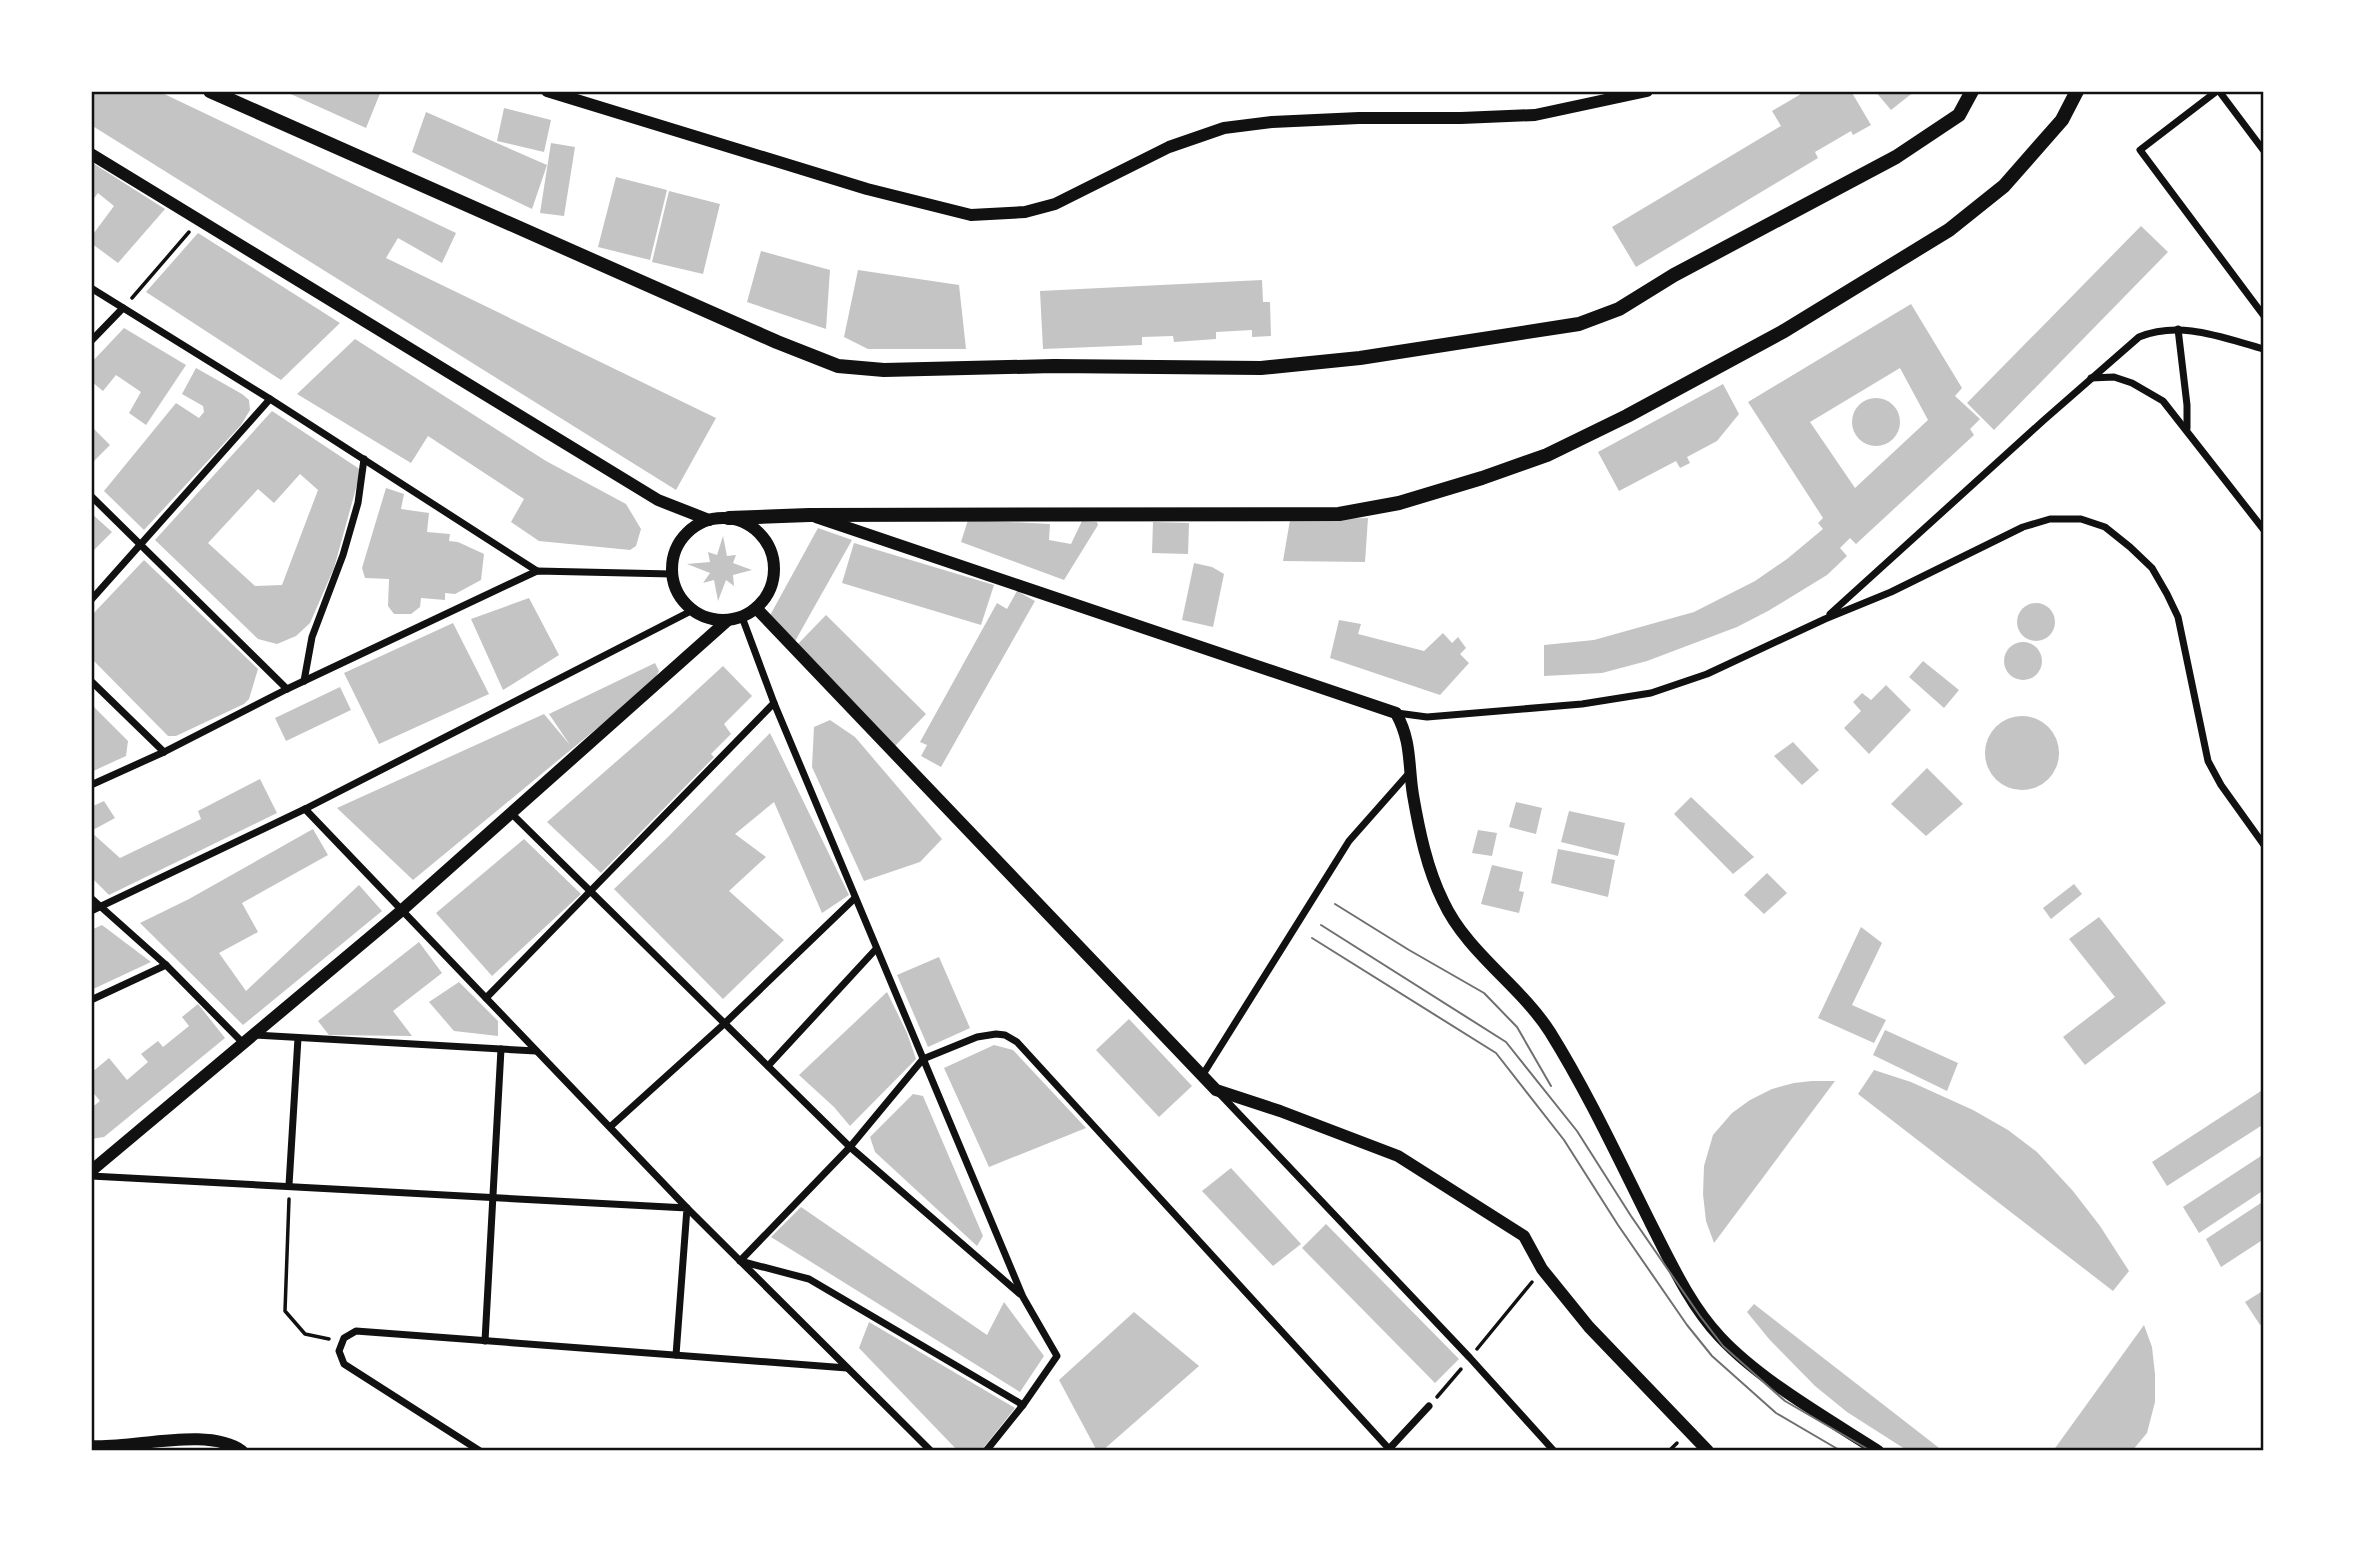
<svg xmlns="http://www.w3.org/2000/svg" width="2355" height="1542" viewBox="0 0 2355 1542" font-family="'Work Sans',sans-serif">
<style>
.building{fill:#c4c4c4;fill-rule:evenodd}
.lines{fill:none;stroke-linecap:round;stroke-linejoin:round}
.path{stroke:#111;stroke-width:3.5}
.minor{stroke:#111;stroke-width:7}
.tertiary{stroke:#111;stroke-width:12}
.secondary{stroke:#111;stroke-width:14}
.tram{stroke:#707070;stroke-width:2}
.neatline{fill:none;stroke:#111;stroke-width:2.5}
</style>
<rect width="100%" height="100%" fill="#fff"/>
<g class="building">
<polygon points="91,91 158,91 456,233 442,263 398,238 386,258 716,418 676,490 91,125"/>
<polygon points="284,91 381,91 366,128"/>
<polygon points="1806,91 1851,91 1871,125 1853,135 1851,131 1815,152 1818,158 1636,267 1612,227 1781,126 1772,111"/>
<polygon points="1875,91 1915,91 1891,110"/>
<polygon points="504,108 551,120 544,152 497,141"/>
<polygon points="426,112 547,165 532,209 412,152"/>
<polygon points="551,143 575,147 564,216 540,213"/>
<polygon points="91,162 165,209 118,263 91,243 91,237 114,206 98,193 91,202"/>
<polygon points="616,177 667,190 650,260 598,247"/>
<polygon points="669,191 720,204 703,274 652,262"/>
<polygon points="2141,226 2168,252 1994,430 1967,403"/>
<polygon points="198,233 340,323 281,380 146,292"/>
<polygon points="761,251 830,270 826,329 747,302"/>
<polygon points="858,270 959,285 966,349 868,349 844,337"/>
<polygon points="1262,280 1263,302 1270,302 1271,336 1252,337 1252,330 1216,332 1216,339 1174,342 1173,336 1142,337 1142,345 1043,349 1040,291"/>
<path d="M1911,304l51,84 -7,8 25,23 -10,10 4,6 -118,109 -6,-6 -10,10 7,8 -20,19 -59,36 -31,16 -90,34 -45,12 -58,3v-31l50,-5 100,-28 61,-31 32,-22 36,-30 -5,-6 5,-5 -75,-116zM1900,368l28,52 -73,68 -45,-66z"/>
<polygon points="124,328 186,365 146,425 129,413 141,392 116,375 103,391 91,381 91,363"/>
<polygon points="355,339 546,461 626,504 641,529 636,546 630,550 539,541 511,522 524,499 428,436 411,463 297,394"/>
<polygon points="196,368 242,394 249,400 250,410 241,425 144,530 104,491 176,403 199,418 204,412 203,406 182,394"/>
<polygon points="1723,384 1739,414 1717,441 1687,457 1690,463 1680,468 1676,461 1619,491 1598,452"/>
<circle cx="1876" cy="422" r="24"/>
<path d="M272,411l89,59 -27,98 -24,55 -14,13 -19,8 -19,-5 -103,-99zM300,474l18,16 -36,95 -27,1 -47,-43 50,-54 16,14z"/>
<polygon points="91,426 110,445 91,464"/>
<polygon points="386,488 404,494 401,509 429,513 427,532 450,534 449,541 458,542 484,554 481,580 455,594 445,593 445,600 421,598 420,607 411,614 394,614 388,606 389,579 365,578 362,568"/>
<polygon points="91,513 112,532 91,553"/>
<polygon points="1368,518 1365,562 1283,561 1290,520"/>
<polygon points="968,520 1050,524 1049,540 1071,544 1082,521 1097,522 1098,525 1064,580 961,542"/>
<polygon points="1153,522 1189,523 1188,554 1152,553"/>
<polygon points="818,528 852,540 794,643 768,619"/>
<polygon points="723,536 727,556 736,555 733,563 752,570 733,575 734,586 726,580 718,601 714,580 703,583 710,573 687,564 710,562 708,552 717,555"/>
<polygon points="854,543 994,585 981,625 842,583"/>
<polygon points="144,560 258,669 249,699 244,704 176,736 168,736 91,658 91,616"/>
<polygon points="1194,563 1212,567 1224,574 1213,627 1182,620"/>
<polygon points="1017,591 1035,601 941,767 921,756 927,745 920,742 997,603 1007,609"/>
<polygon points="529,598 559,655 503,690 471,619"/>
<circle cx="2036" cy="622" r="19"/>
<polygon points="826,615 926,714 895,746 795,647"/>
<polygon points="1339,620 1361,624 1358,634 1424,651 1443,633 1452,643 1458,637 1466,648 1460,654 1469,663 1440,695 1330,658"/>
<polygon points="453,623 489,694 379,744 344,673"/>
<circle cx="2023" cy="661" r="19"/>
<polygon points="1923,661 1959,690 1944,708 1909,677"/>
<polygon points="655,663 659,671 653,682 413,880 337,808 544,714 570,745 549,714"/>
<polygon points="723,666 752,696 724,724 731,734 711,754 714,757 601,873 547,822 672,713"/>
<polygon points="1886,685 1911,710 1869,754 1844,728 1861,711 1853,702 1862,693 1871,700"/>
<polygon points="340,687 351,710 286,741 275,718"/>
<polygon points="91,704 128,741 126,756 91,772"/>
<circle cx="2022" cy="753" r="37"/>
<polygon points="830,720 855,737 942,839 920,862 864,881 812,767 814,727"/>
<polygon points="770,733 849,895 822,913 774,802 735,834 766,857 729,891 784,940 723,999 614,889 668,837"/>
<polygon points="1793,742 1819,770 1802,785 1774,756"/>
<polygon points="1927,768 1963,804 1926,836 1891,804"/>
<polygon points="260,779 277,813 109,895 91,877 91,832 120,858 201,819 198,811"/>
<polygon points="1691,797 1754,857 1733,874 1674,814"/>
<polygon points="104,801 115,818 91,831 91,807"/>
<polygon points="1516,802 1542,808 1536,834 1509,827"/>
<polygon points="1569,811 1625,823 1618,856 1561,842"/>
<polygon points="313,829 328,855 242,903 258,932 219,953 246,991 359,885 382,911 243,1025 140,923 189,899"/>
<polygon points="1478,830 1497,833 1492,856 1472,853"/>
<polygon points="524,839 581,894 492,976 436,913"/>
<polygon points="1558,849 1615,860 1608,897 1551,883"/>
<polygon points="1492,865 1523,872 1519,891 1524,892 1519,913 1481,904"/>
<polygon points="1767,873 1787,893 1764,914 1744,895"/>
<polygon points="2074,884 2082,894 2051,919 2043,908"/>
<polygon points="2099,917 2166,1003 2085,1065 2063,1037 2115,997 2069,939"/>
<polygon points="102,925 151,962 91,990 91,930"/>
<polygon points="1861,927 1882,943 1852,1005 1886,1020 1874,1043 1818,1018"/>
<polygon points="419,942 442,973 393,1011 412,1036 329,1035 318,1021"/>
<polygon points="939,957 970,1028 928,1047 897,975"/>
<polygon points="459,982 498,1021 498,1036 454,1031 429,1002"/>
<polygon points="887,992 907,1033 916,1059 850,1126 834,1107 799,1075"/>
<polygon points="198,1004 225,1038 104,1137 91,1139 91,1108 100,1101 91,1090 91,1073 109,1058 127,1080 148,1062 141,1054 158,1041 163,1047 189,1026 182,1017"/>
<polygon points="1129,1019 1192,1086 1159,1117 1096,1050"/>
<polygon points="1885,1030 1958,1063 1947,1091 1873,1055"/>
<polygon points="994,1045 1013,1050 1086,1128 989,1167 944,1068"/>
<polygon points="1874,1070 1911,1082 1973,1110 2008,1130 2037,1152 2073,1191 2100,1226 2129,1271 2113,1291 1858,1094"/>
<polygon points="1812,1081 1835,1081 1714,1243 1706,1221 1703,1194 1704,1166 1713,1135 1732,1113 1750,1100 1772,1089 1794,1083"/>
<polygon points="2264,1089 2264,1124 2167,1186 2152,1162"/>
<polygon points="913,1094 923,1096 983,1236 977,1246 875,1152 870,1137"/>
<polygon points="2264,1154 2264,1190 2199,1233 2183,1207"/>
<polygon points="1231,1168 1301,1244 1273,1266 1202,1191"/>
<polygon points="2264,1201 2264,1239 2221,1267 2206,1239"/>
<polygon points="801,1207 987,1335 1004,1302 1044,1356 1020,1392 771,1237"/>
<polygon points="1326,1224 1459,1359 1435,1383 1302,1248"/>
<polygon points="2264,1290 2264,1322 2260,1325 2245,1302"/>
<polygon points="1754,1304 1943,1451 1908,1451 1847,1412 1815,1386 1769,1339 1747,1312"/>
<polygon points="1134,1312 1199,1366 1102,1451 1097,1451 1059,1380"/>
<polygon points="869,1322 1015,1408 981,1451 958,1451 859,1348"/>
<polygon points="2144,1325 2152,1347 2155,1374 2155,1402 2147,1433 2132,1451 2053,1451"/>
</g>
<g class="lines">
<g class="path">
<polyline points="132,298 189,232"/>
<polyline points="289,1199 285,1311 305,1334 329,1339"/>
<polyline points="1477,1349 1532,1282"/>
<polyline points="1437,1397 1461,1369"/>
<polyline points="1669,1451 1677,1443"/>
</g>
<g class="minor">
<polyline points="2217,91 2140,150 2264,316"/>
<polyline points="2219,91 2264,151"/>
<polyline points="91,288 270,399 537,571"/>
<polyline points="2178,329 2187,405 2187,428"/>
<polyline points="91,341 123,308"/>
<polyline points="2091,378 2114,377 2132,383 2163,401 2264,530"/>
<polyline points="91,496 287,689"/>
<polyline points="91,600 270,399"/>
<path d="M1830,614l214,-194 95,-83c42,-17 84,1 125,12"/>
<polyline points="742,617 774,703 1023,1297 1057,1356 1023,1405 986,1451"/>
<polyline points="91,681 164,752"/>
<polyline points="304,681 312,637 343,555 358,503 364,459"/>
<polyline points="1397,713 1427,717 1582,704 1651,693 1707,674 1825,619 1891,592 2023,527 2050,519 2081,519 2105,527 2130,547 2152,568 2167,594 2178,617 2208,761 2221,785 2264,845"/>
<polyline points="91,785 164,752 287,689 537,571 672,574"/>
<polyline points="305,809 687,1208 931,1451"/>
<polyline points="512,814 850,1147 1020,1294"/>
<polyline points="91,898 166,965 244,1044"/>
<polyline points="91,911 305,809 693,610"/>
<polyline points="486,998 774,703"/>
<polyline points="91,1000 166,965"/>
<polyline points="255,1035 536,1051"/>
<polyline points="768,1066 876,949"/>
<polyline points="1202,1076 1349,841 1410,772"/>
<polyline points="1219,1093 1470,1358 1554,1451"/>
<polyline points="610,1127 724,1024 855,898"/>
<polyline points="91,1176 687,1208 676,1355"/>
<polyline points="289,1185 298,1038"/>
<polyline points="485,1341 501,1049"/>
<polyline points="1023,1405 809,1279 740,1261 850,1147 923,1059 977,1037 996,1034 1005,1035 1017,1042 1391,1451"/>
<polyline points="1389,1449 1429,1406"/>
<polyline points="480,1451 344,1364 339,1351 344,1338 356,1331 847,1368"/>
</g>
<g class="tertiary">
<polyline points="547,91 867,189 971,215 1025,212 1055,204 1169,147 1224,128 1272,122 1359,118 1461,118 1535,115 1647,91"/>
<polyline points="91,154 658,500 709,520"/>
<path d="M816,517l580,196c16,29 12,51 17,82 6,35 14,74 30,106 24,52 77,84 107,131 38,61 69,128 101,192 20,39 39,81 69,113 40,43 108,82 158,114"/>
<circle cx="723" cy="569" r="51"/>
<polyline points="756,608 1216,1090 1280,1111 1398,1156 1524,1236 1542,1269 1589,1327 1708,1451"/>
<polyline points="91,1171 401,911 728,620"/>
<path d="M91,1446c42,3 117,-20 151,5"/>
</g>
<g class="secondary">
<polyline points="210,91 777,342 838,366 884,370 1054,366 1261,368 1360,358 1579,324 1619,309 1674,275 1896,157 1959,115 1972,91"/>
<polyline points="729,518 809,515 1339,514 1399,503 1482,478 1547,455 1627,416 1784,331 1949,230 2004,186 2062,120 2077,91"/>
</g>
<g class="tram">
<polyline points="1335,904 1409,950 1484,993 1517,1027 1551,1086"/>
<polyline points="1321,925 1506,1042 1577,1131 1631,1216 1700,1316 1723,1346 1785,1401 1871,1451"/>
<polyline points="1312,938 1496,1053 1564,1140 1618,1225 1687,1325 1712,1356 1776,1413 1841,1451"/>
</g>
</g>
<rect width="2355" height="1542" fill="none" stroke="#ffffff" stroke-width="186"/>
<rect x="93" y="93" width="2169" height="1356" class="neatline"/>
</svg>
